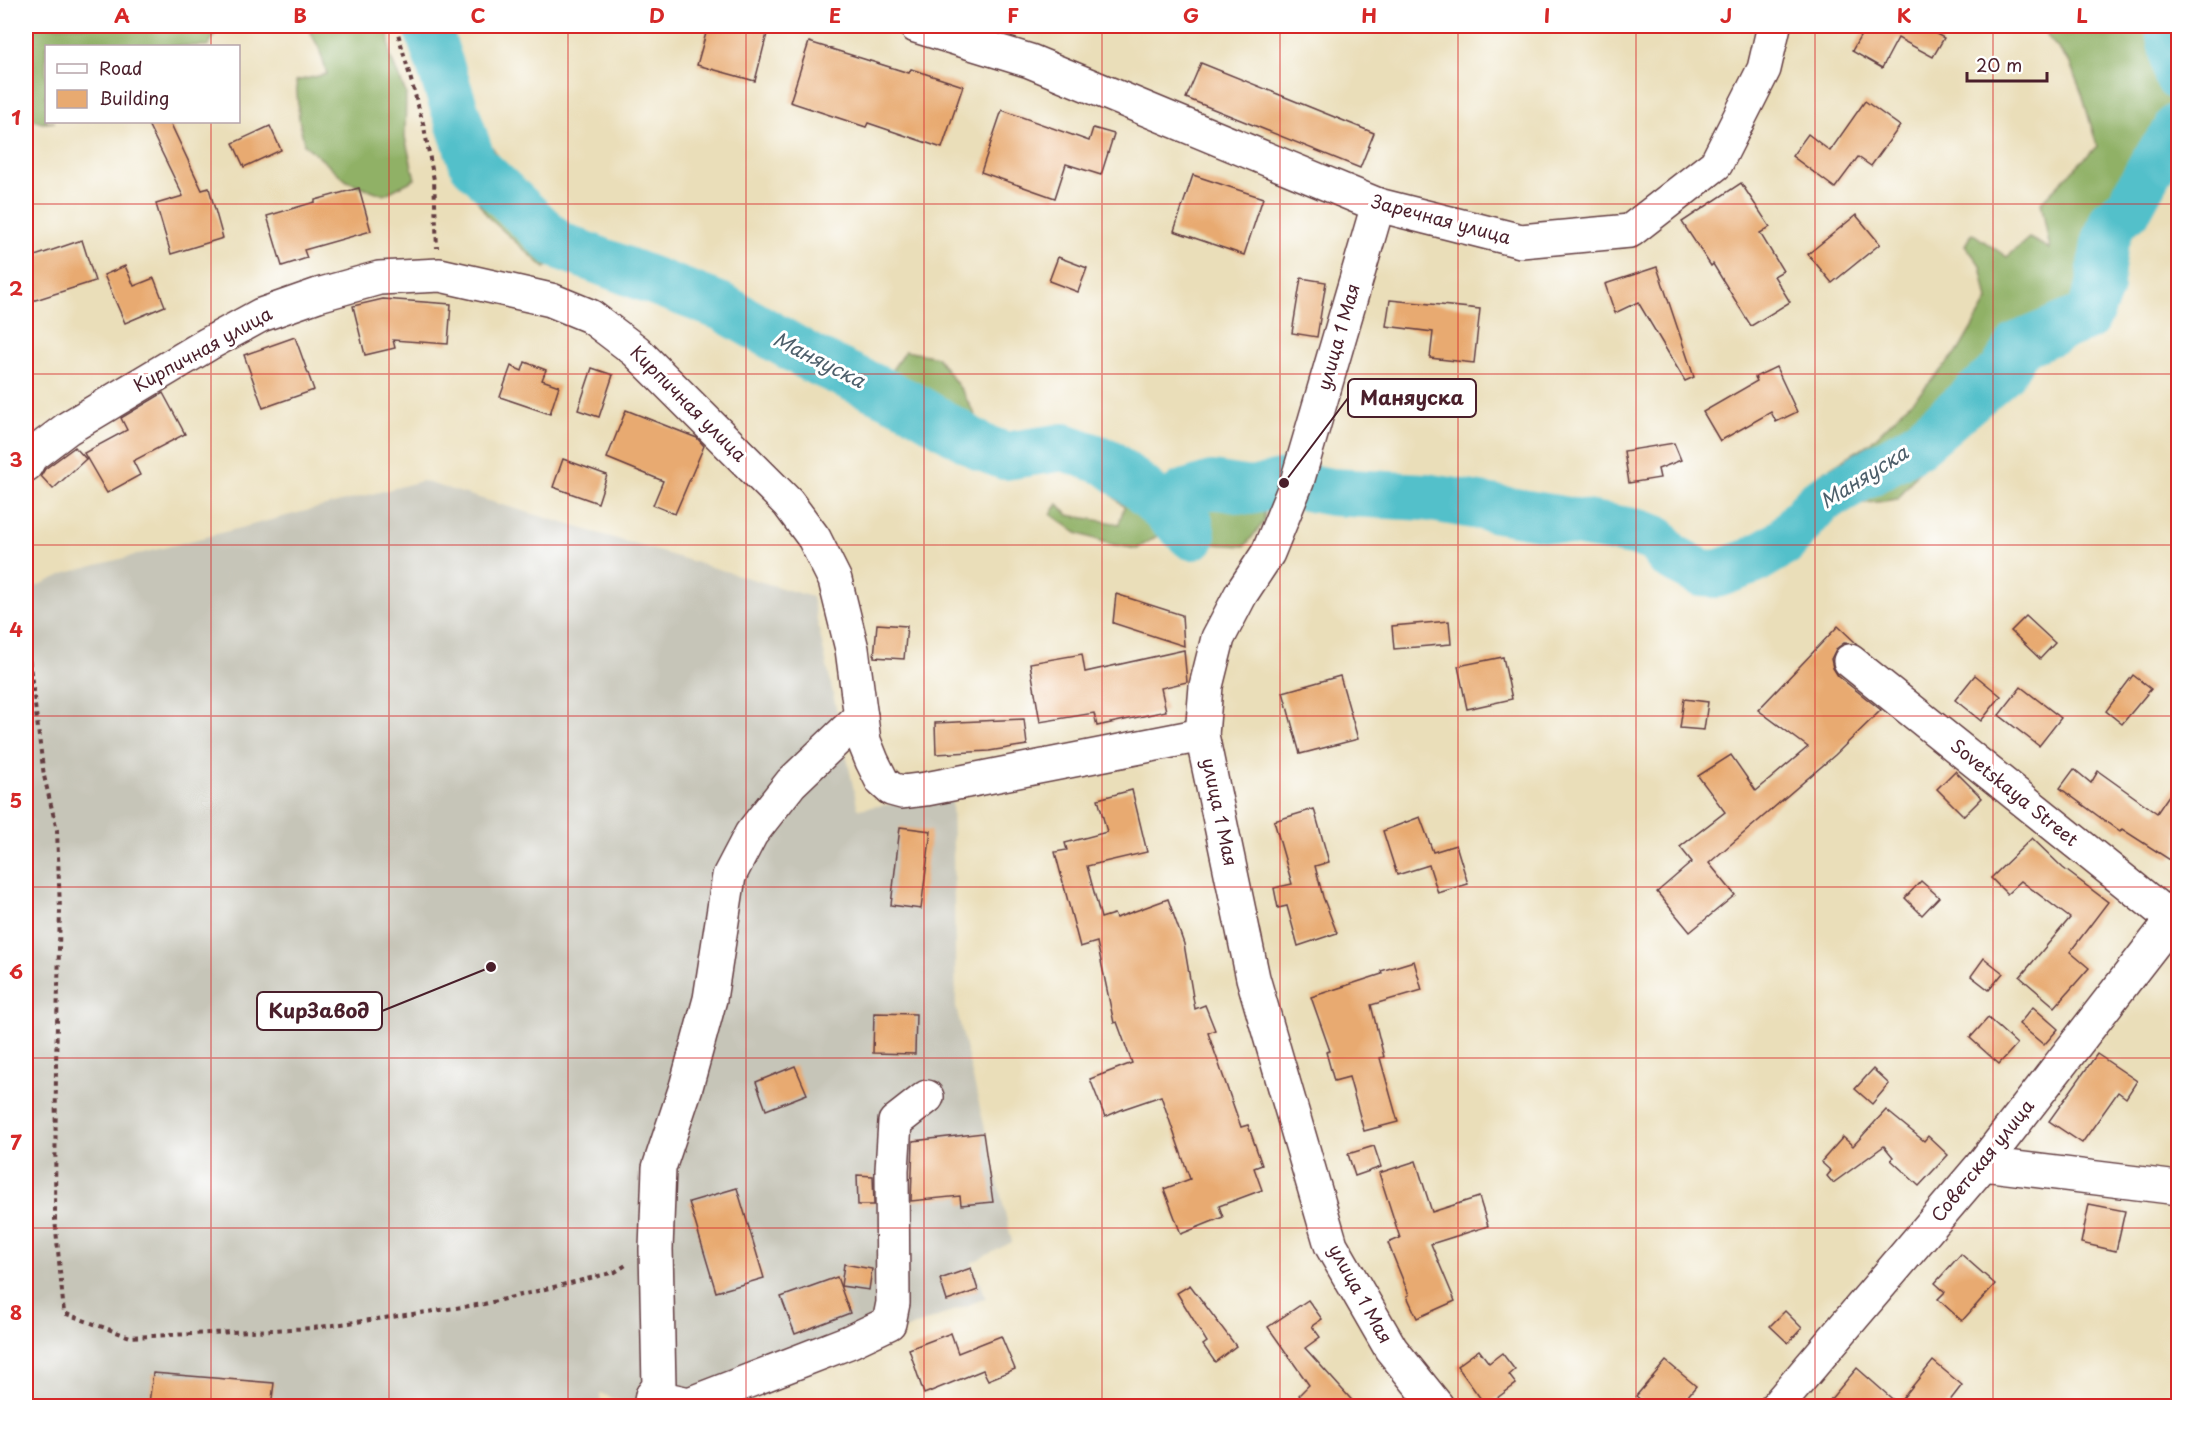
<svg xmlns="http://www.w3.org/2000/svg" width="2204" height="1432" viewBox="0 0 2204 1432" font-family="'Playpen Sans',sans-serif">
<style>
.industrial{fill:#c6c5b8}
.forest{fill:#90b166;stroke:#6d6848;stroke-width:1.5}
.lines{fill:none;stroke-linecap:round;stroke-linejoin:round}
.river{stroke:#52c0ca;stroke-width:48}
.building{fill:#e8aa71}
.minor-casing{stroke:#623c40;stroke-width:36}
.path{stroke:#623c40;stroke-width:4;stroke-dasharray:4.5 4.5;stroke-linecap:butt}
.minor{stroke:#fff;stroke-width:33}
.grid{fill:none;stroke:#d62828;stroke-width:1.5;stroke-opacity:0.55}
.labels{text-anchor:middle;stroke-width:6;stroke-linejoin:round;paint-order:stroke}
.street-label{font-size:18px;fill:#4a1f2b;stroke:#fff}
.water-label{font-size:20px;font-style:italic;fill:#4d5f6b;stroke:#fff}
.leader{fill:none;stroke:#4a1f2b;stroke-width:2}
.callout-dot{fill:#4a1f2b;stroke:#fff;stroke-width:2}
.callout{fill:#fff;stroke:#4a1f2b;stroke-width:2}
.callout-label{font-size:20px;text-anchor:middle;font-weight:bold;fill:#4a1f2b}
.neatline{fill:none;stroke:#d62828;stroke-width:2}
.grid-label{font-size:20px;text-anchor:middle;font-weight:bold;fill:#d62828}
</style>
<rect width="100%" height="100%" fill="#fff"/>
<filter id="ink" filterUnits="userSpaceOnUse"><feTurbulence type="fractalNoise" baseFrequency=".0167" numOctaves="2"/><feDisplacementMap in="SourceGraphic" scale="12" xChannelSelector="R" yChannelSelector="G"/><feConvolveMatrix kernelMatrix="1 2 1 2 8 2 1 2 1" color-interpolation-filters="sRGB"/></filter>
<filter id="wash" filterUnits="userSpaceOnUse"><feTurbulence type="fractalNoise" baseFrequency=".008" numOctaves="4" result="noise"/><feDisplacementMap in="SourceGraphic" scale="24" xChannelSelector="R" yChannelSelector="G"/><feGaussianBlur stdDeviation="1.35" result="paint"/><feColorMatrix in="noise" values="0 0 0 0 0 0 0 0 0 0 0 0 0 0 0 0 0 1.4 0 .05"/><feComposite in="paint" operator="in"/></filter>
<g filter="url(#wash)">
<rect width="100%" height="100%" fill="#eadeb9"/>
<polygon class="industrial" points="422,481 812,597 858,809 952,795 956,1007 1012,1242 971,1263 986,1298 907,1329 739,1406 632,1406 600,1393 601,1406 26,1406 26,591 66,573"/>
<g class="forest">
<polygon points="26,26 257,26 218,29 208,46 46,46 46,122 55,122 42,123 26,117"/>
<polygon points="307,26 388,26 390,56 406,93 405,137 415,179 384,195 347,181 304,144 299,119 296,81 327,74 319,48"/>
<polygon points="403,26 442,26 445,31 455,88 533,212 567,255 545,268 488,217 454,165 434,105"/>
<path d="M2047,26h115l-3,5v15l11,55 -6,35 -29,60 -44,103 -46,42 -121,122 -26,36c-29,4 -71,12 -93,-11l15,-14 50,-31 52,-52 37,-41 29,-50 -7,-34 -16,-21 7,-12 35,24 22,-19 21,11 -9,-47 56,-56 -15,-52 -13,-33 -22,-25z"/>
<polygon points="905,351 937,357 962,391 975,415 955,441 917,432 891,415 876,399 892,370"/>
<polygon points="1105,481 1145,501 1172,521 1193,519 1180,502 1202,493 1225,494 1265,502 1264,522 1245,546 1196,543 1163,532 1137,549 1110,544 1077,533 1051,514 1058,504 1068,515 1119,524 1124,507 1111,494"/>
</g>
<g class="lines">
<g class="river">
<polyline points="427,26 473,164 558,245 722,307 812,359 911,405 981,447 1005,456 1064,447 1107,462 1141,488 1192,536 1183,494 1212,485 1251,491 1284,483 1331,492 1426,497 1639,533 1656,539 1669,556 1701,573 1717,574 1753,561 1783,543 1818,502 1917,445 2003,371 2019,345 2088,316 2100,287 2101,268 2105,244 2113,220 2128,209 2152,165 2177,131 2178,126"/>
<polyline points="2168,26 2178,77"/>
</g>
</g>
<g id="blocks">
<g class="building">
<polygon points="708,26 769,26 755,81 697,65"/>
<polygon points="1866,26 1921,26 1944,38 1933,57 1898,38 1882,68 1852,51"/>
<polygon points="809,42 909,73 911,69 963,86 942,148 868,123 866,127 790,102"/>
<polygon points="1201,63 1374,133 1360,168 1186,98"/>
<polygon points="1865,101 1900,126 1871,166 1858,157 1835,188 1792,156 1808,134 1830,151"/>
<polygon points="1002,110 1089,141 1093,128 1114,134 1101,175 1066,164 1055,198 981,172"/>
<polygon points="147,122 170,122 202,190 209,188 223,238 171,254 156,204 183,196"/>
<polygon points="270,126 281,150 244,167 233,143"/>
<polygon points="1193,175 1263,198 1244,255 1174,231"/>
<polygon points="1741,183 1770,227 1760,233 1783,271 1774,276 1790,302 1751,326 1713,264 1711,266 1682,222"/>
<polygon points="359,188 371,231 304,250 307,258 282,266 267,216 315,202 315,200"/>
<polygon points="1856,215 1880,244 1832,283 1808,254"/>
<polygon points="82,240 95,281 26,303 26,259"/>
<polygon points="1058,257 1087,268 1078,292 1049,281"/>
<polygon points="125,266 134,286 154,278 165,306 125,323 104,275"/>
<polygon points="1657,267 1694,377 1685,381 1638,302 1615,313 1605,284"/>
<polygon points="1301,278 1326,282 1317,337 1292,333"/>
<polygon points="383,299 451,304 448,344 393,340 395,348 365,355 353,306"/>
<polygon points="1390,300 1480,309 1474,363 1430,358 1433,332 1386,326"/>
<polygon points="295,337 314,390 263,408 244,355"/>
<polygon points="525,362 546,370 542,380 559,386 550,414 500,397 511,366 522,371"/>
<polygon points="1776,367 1797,412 1776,422 1771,412 1720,441 1703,412 1757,381 1755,377"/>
<polygon points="592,368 613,375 599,417 578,410"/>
<polygon points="163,393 185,434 133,461 140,475 107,493 84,453 127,430 121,418"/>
<polygon points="626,410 697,438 704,446 675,514 653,505 663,481 607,458"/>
<polygon points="1674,443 1681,460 1658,469 1660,478 1629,483 1624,451"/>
<polygon points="75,447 86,459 53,489 41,476 45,469"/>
<polygon points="563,459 607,475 598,503 553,487"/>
<polygon points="1116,594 1182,615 1184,646 1113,623"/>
<polygon points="2026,616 2055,643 2040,659 2011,631"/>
<polygon points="1449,621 1451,644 1394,649 1392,626"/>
<polygon points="877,624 907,626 904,659 874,657"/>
<polygon points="1838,626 1857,644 1844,643 1836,649 1831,659 1833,668 1838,676 1881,710 1835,755 1709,863 1735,895 1690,932 1657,892 1692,862 1680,847 1725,812 1698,776 1731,755 1756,791 1808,747 1758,710"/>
<polygon points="1184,650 1187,682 1161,688 1166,711 1097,726 1094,713 1040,722 1030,663 1082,654 1085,672"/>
<polygon points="1503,657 1512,699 1467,709 1458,666"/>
<polygon points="1975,675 2001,696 1981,721 1955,700"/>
<polygon points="2133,675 2151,689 2122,724 2106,711"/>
<polygon points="1340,676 1358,739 1300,754 1283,692"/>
<polygon points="2021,687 2061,718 2039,746 1999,715"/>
<polygon points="1684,699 1708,702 1704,730 1680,728"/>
<polygon points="1024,719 1027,745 989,751 936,754 935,723"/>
<polygon points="2074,769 2091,783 2098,771 2157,813 2178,782 2178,847 2170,860 2122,829 2120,832 2060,788"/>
<polygon points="1955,771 1982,798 1964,816 1937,789"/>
<polygon points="1132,790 1147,852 1087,866 1101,918 1114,914 1116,918 1168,899 1184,944 1195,1009 1205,1005 1215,1030 1208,1033 1241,1127 1248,1125 1262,1165 1254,1168 1262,1190 1219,1206 1223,1217 1181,1234 1164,1189 1190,1179 1161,1096 1123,1109 1105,1117 1090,1079 1132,1063 1117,1022 1114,1023 1097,942 1080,947 1055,852 1067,850 1065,843 1107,832 1098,799"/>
<polygon points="1314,809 1329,862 1315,866 1323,897 1337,933 1298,946 1287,906 1278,908 1274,888 1292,884 1274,821"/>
<polygon points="1420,817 1433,852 1456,845 1468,884 1438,893 1429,865 1397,875 1383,831"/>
<polygon points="900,827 931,831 921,909 891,905"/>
<polygon points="2032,838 2063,868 2108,902 2070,952 2089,968 2055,1007 2020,977 2070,918 2021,881 2007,894 1991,878"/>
<polygon points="1921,881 1939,897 1922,915 1905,898"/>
<polygon points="1984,958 2003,973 1989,990 1971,976"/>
<polygon points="1414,961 1422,990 1371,1005 1384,1057 1380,1058 1398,1122 1364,1131 1349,1077 1334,1081 1326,1052 1330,1051 1311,997 1382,974 1381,971"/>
<polygon points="2033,1007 2058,1029 2044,1045 2019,1024"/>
<polygon points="874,1013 916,1014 915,1054 873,1053"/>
<polygon points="1988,1018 2017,1044 1999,1064 1970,1038"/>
<polygon points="2097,1054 2137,1081 2126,1098 2118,1092 2082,1143 2049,1121"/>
<polygon points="795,1066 807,1094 766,1110 756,1082"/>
<polygon points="1873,1069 1889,1084 1872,1104 1855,1089"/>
<polygon points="1886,1110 1924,1141 1928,1136 1948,1155 1919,1186 1891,1160 1893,1157 1884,1146 1833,1183 1827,1176 1831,1171 1821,1162 1843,1137 1853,1146"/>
<polygon points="983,1133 993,1202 961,1205 960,1196 911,1201 913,1141"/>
<polygon points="1374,1146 1381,1167 1355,1176 1348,1154"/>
<polygon points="1416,1161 1432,1212 1479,1197 1488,1226 1431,1244 1455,1301 1417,1318 1407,1296 1409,1295 1388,1243 1400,1238 1379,1173"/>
<polygon points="857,1175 873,1176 874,1205 858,1205"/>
<polygon points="737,1188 764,1278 716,1292 689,1202"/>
<polygon points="2089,1204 2125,1211 2116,1251 2081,1243"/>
<polygon points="1961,1254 1995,1284 1962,1321 1938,1299 1945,1292 1935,1283"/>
<polygon points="844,1264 872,1269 869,1290 841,1286"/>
<polygon points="971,1268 978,1290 947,1301 940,1279"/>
<polygon points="837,1277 850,1313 795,1334 781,1297"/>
<polygon points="1190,1285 1236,1346 1215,1362 1203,1345 1207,1342 1177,1293"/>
<polygon points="1308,1300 1322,1319 1312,1326 1320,1337 1305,1348 1358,1407 1309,1407 1299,1395 1309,1385 1268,1327"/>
<polygon points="1785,1311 1802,1328 1788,1343 1770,1326"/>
<polygon points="951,1333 958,1353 1001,1336 1015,1369 988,1380 983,1370 924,1394 909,1349"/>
<polygon points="1479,1350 1489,1363 1502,1353 1515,1370 1509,1375 1516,1384 1486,1406 1457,1366"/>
<polygon points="1666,1361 1696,1386 1679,1407 1649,1407 1636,1396"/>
<polygon points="1933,1361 1962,1385 1945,1407 1824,1407 1857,1368 1898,1404"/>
<polygon points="153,1373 274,1383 271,1407 202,1407 149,1403"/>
</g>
</g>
</g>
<g filter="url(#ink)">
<use href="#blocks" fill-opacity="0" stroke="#623c40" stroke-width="1.5"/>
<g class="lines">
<defs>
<g id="minor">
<polyline points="916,26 1030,61 1378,205 1521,241 1630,231 1716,164 1764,69 1774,26"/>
<polyline points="1378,205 1297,482 1268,553 1241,594 1218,638 1206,686 1202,735 1253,978 1331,1245 1391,1349 1437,1406"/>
<polyline points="26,465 31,456 68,428 208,344 261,315 318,295 379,278 440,275 551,300 590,316 636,351 788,503 814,538 835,580 852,649 864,741 872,761 882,781 891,789 902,792 926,789 1202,735"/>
<polyline points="1850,661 2178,924"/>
<polyline points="1983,1164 2178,1188"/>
<polyline points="652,1396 689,1404 849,1342 889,1323 893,1303 892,1170 895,1122 927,1097"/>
<polyline points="650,1406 652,1396 659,1386 656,1249 659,1168 686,1087 710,999 729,876 751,834 791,783 861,716"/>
<polyline points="1777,1406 1983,1164 2172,920 2178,906"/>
</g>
</defs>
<use href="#minor" class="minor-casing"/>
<g class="path">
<polyline points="396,26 424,127 434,180 437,248"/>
<polyline points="26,634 44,776 57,830 60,910 56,1063 55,1219 64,1313 130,1337 313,1328 484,1304 615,1272 626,1265"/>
</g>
<use href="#minor" class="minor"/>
</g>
</g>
<path class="grid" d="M211,26v20M389,26v1380M568,26v1380M746,26v1380M924,26v1380M1102,26v1380M1280,26v1380M1458,26v1380M1636,26v1380M1815,26v1380M1993,26v1380M211,122v1284M26,204h2152M26,374h2152M26,545h2152M26,716h2152M26,887h2152M26,1058h2152M26,1228h2152"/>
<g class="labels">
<g class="street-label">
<text transform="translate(1441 220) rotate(15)" y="6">Заречная улица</text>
<text transform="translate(1339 337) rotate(-74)" y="6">улица 1 Мая</text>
<text transform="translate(203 350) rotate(-29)" y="6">Кирпичная улица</text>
<text transform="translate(688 404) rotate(45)" y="6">Кирпичная улица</text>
<text transform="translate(2014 793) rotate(39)" y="6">Sovetskaya Street</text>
<text transform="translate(1219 812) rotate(78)" y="6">улица 1 Мая</text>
<text transform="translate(1983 1161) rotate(-51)" y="6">Советская улица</text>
<text transform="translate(1360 1294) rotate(61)" y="6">улица 1 Мая</text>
</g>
<g class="water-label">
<text transform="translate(819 360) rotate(27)" y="7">Маняуска</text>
<text transform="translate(1864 477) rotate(-32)" y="7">Маняуска</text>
</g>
</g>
<path class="leader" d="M1284 483L1348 398M491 967L382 1011"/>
<g class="callout-dot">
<circle cx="1284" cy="483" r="6"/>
<circle cx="491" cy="967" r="6"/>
</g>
<g class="callout">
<rect x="1348" y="379" width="128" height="38" rx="6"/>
<rect x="257" y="992" width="125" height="38" rx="6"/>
</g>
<g class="callout-label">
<text x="1412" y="405">Маняуска</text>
<text x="319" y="1018">КирЗавод</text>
</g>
<rect width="2204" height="1432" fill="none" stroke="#fff" stroke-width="66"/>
<rect x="45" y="45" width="195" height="78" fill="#ffffff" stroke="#b7a5aa" stroke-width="1.5"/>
<rect x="57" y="64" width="30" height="9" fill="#ffffff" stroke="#b7a5aa" stroke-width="1.5"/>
<text x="99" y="75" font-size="18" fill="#4a1f2b">Road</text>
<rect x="57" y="90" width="30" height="18" fill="#e8aa71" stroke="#b7a5aa" stroke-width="1.5"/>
<text x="99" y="105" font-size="18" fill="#4a1f2b">Building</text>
<path d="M1967 72v9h80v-9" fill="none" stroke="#4a1f2b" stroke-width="3"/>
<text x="1976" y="72" font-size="18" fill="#4a1f2b" stroke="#ffffff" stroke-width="4.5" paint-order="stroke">20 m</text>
<rect x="33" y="33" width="2138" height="1366" class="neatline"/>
<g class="grid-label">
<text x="122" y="23">A</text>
<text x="300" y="23">B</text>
<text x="478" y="23">C</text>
<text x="657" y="23">D</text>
<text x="835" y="23">E</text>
<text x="1013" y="23">F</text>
<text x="1191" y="23">G</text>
<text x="1369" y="23">H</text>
<text x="1547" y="23">I</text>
<text x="1726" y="23">J</text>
<text x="1904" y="23">K</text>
<text x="2082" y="23">L</text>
<text x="16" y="125">1</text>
<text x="16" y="296">2</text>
<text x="16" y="467">3</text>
<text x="16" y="637">4</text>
<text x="16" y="808">5</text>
<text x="16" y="979">6</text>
<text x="16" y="1150">7</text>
<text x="16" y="1320">8</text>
</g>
</svg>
